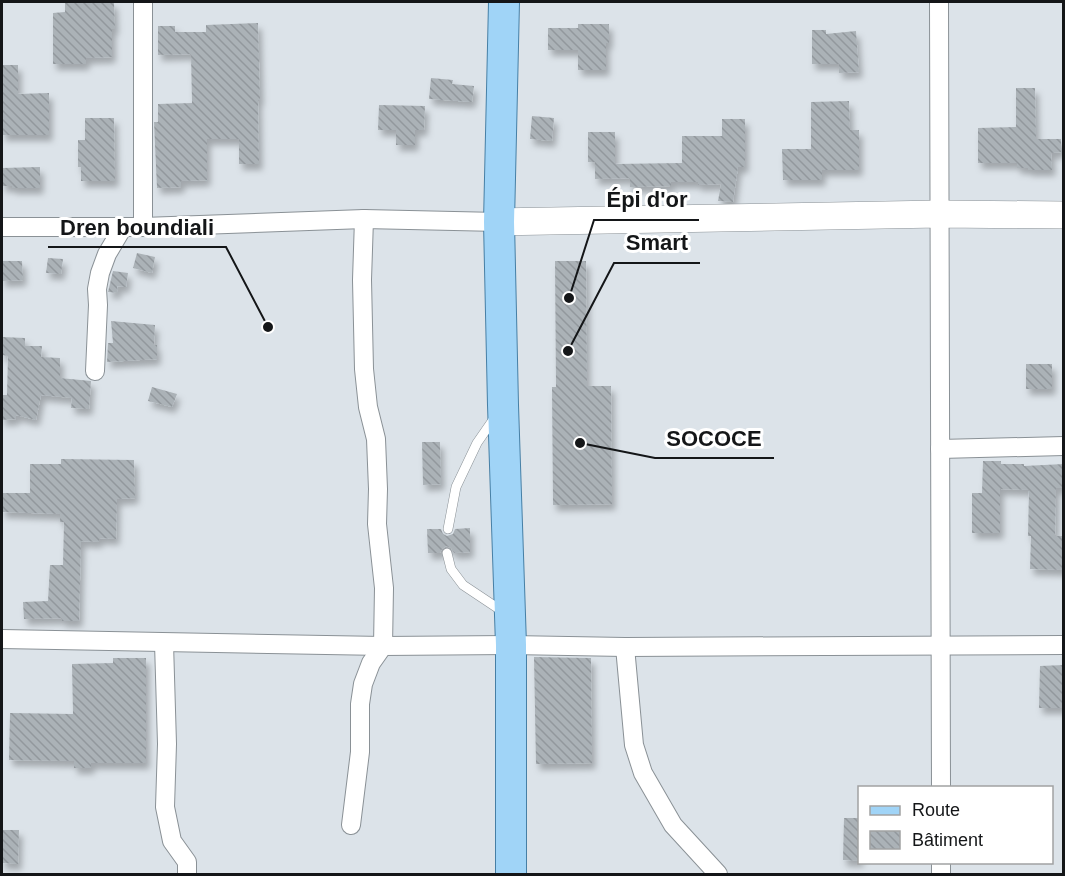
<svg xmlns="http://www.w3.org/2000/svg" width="1065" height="876" viewBox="0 0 1065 876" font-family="Arial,sans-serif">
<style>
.building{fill:url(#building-back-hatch);filter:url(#shadow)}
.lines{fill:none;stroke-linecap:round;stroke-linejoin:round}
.lane-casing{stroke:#8a9196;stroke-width:10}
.street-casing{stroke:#8a9196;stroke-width:20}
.secondary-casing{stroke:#8a9196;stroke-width:28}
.primary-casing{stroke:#467fa5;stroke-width:32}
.lane{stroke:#fff;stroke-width:9}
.street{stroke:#fff;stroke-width:18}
.secondary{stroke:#fff;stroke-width:27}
.primary{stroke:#a0d4f7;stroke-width:30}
.leader{fill:none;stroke:#141618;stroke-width:2}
.callout-dot{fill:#141618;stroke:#fff;stroke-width:2}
.callout-label{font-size:22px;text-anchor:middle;font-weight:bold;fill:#141618;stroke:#fff;stroke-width:6;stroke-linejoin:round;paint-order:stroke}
</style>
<defs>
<pattern id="building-back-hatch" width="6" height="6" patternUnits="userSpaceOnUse" patternTransform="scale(1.5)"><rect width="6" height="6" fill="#abb2b7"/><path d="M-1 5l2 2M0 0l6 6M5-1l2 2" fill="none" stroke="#92989d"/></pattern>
<filter id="shadow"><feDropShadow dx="3.5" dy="6" stdDeviation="3" flood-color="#0004"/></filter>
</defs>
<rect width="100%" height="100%" fill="#dce3e9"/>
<g class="building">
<polygon points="65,2 114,2 115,29 112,29 112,57 86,58 86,64 53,64 53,13 65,12"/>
<polygon points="258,23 260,100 258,100 259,164 239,164 239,139 207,139 207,180 181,181 181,187 157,188 154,122 158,122 158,104 192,103 191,54 158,55 158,26 175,26 175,32 206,32 206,25"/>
<polygon points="578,24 609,24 609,43 606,43 606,70 578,70 578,50 548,50 548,28 578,28"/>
<polygon points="812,30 826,30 826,34 856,31 859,72 839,73 839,64 812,64"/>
<polygon points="2,65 18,65 18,94 49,93 49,135 2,135"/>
<polygon points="431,78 453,80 452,84 474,86 472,102 429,99"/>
<polygon points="1016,88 1035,88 1036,139 1061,139 1061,152 1051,153 1052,170 1028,170 1028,168 1017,168 1017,163 978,163 978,128 1016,127"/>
<polygon points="849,101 850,130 859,130 859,170 822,170 822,180 783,180 782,149 811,149 811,102"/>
<polygon points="379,105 425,106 424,130 415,130 415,145 396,145 396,130 378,130"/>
<polygon points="532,116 554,118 552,141 530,139"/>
<polygon points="85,118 114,118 115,181 81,181 81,167 78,167 78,140 85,140"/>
<polygon points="722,119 745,119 745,167 738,167 733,202 718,201 721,184 698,185 698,182 671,182 671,186 630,187 630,178 595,179 595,162 588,162 588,132 615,132 615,164 682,163 682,136 722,136"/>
<polygon points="40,167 40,188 12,188 12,186 2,186 2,168"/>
<polygon points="137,253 155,257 152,273 133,268"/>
<polygon points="48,258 63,259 61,274 46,273"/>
<polygon points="2,261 22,261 23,280 2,281"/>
<polygon points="555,261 586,261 587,386 611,386 612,504 553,505 552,387 556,387"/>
<polygon points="113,271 128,273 126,287 117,286 118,293 108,292"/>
<polygon points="111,321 155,325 154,345 157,345 157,359 107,362 108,343 113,343"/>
<polygon points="2,337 25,338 25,346 42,346 41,357 60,358 60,378 91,381 89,409 71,408 72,398 41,395 36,420 16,415 16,419 2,420 2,395 7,395 8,356 2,355"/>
<rect x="1026" y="364" width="26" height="25"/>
<polygon points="152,387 177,394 172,407 148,401"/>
<polygon points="422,442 440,442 441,484 423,485"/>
<polygon points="61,459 134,460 135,498 117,499 116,539 99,538 99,542 81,541 79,621 62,621 62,618 24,619 23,602 48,601 50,565 63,565 64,522 60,522 60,514 2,512 2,493 30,493 30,464 61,464"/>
<polygon points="983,461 1001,461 1001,464 1024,464 1024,466 1064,464 1064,488 1056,488 1055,536 1064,536 1064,570 1030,569 1031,536 1028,536 1029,490 1000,489 1000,533 972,533 972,493 982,493"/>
<polygon points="470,528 470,552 454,553 451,548 446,546 442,549 440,553 428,553 427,529 441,529 443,534 447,536 453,534 455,529"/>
<polygon points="534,657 591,658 592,763 536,764"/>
<polygon points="113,658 146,658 146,763 91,763 91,768 74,768 74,761 9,760 10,713 73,714 72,664 113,663"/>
<polygon points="1064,665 1064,708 1039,708 1040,666"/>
<polygon points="844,818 860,818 860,861 843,860"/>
<polygon points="2,830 19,830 18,864 2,863"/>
</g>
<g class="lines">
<defs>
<g id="lane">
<polyline points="448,529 456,487 477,443 495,417"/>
<polyline points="447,553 451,569 463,585 505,613"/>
</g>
<g id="street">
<polyline points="939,2 941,788"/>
<polyline points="2,227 143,227 364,219 499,222"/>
<polyline points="143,227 143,2"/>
<polyline points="95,371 98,305 97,289 100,273 107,254 123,227"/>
<polyline points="940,449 1064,446"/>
<polyline points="2,639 383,646 511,645 625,647 1064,645"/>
<polyline points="164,643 167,744 165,807 172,841 187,862 187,874"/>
<polyline points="625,647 634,745 643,773 673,825 718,874"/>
<polyline points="351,825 360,752 360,704 363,684 371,663 383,646 384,588 377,524 378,489 376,439 368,407 364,369 362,280 364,219"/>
<polyline points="941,862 941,874"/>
</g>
<polyline id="secondary" points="499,222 939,214 1064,215"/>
<polyline id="primary" points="504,2 499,222 503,405 511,645 511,874"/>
</defs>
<use href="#lane" class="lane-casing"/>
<use href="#street" class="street-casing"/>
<use href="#secondary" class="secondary-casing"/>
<use href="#primary" class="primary-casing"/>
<use href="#lane" class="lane"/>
<use href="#street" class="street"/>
<use href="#secondary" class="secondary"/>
<use href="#primary" class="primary"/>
</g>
<path class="leader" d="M569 298L594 220H699M268 327L226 247H48M568 351L614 263H700M580 443L655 458H774"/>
<g class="callout-dot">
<circle cx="569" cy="298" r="6"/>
<circle cx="268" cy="327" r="6"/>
<circle cx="568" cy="351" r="6"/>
<circle cx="580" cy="443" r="6"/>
</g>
<g class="callout-label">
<text x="647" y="207">Épi d'or</text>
<text x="137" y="235">Dren boundiali</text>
<text x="657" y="250">Smart</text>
<text x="714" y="446">SOCOCE</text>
</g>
<rect width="1065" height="876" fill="none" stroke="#141618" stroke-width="6"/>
<rect x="858" y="786" width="195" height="78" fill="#ffffff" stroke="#a1a2a3" stroke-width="1.5"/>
<rect x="870" y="806" width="30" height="9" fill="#a0d4f7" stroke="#a1a2a3" stroke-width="1.5"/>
<text x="912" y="816" font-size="18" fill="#141618">Route</text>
<rect x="870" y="831" width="30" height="18" fill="url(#building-back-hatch)" stroke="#a1a2a3" stroke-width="1.5"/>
<text x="912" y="846" font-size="18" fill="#141618">Bâtiment</text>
</svg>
